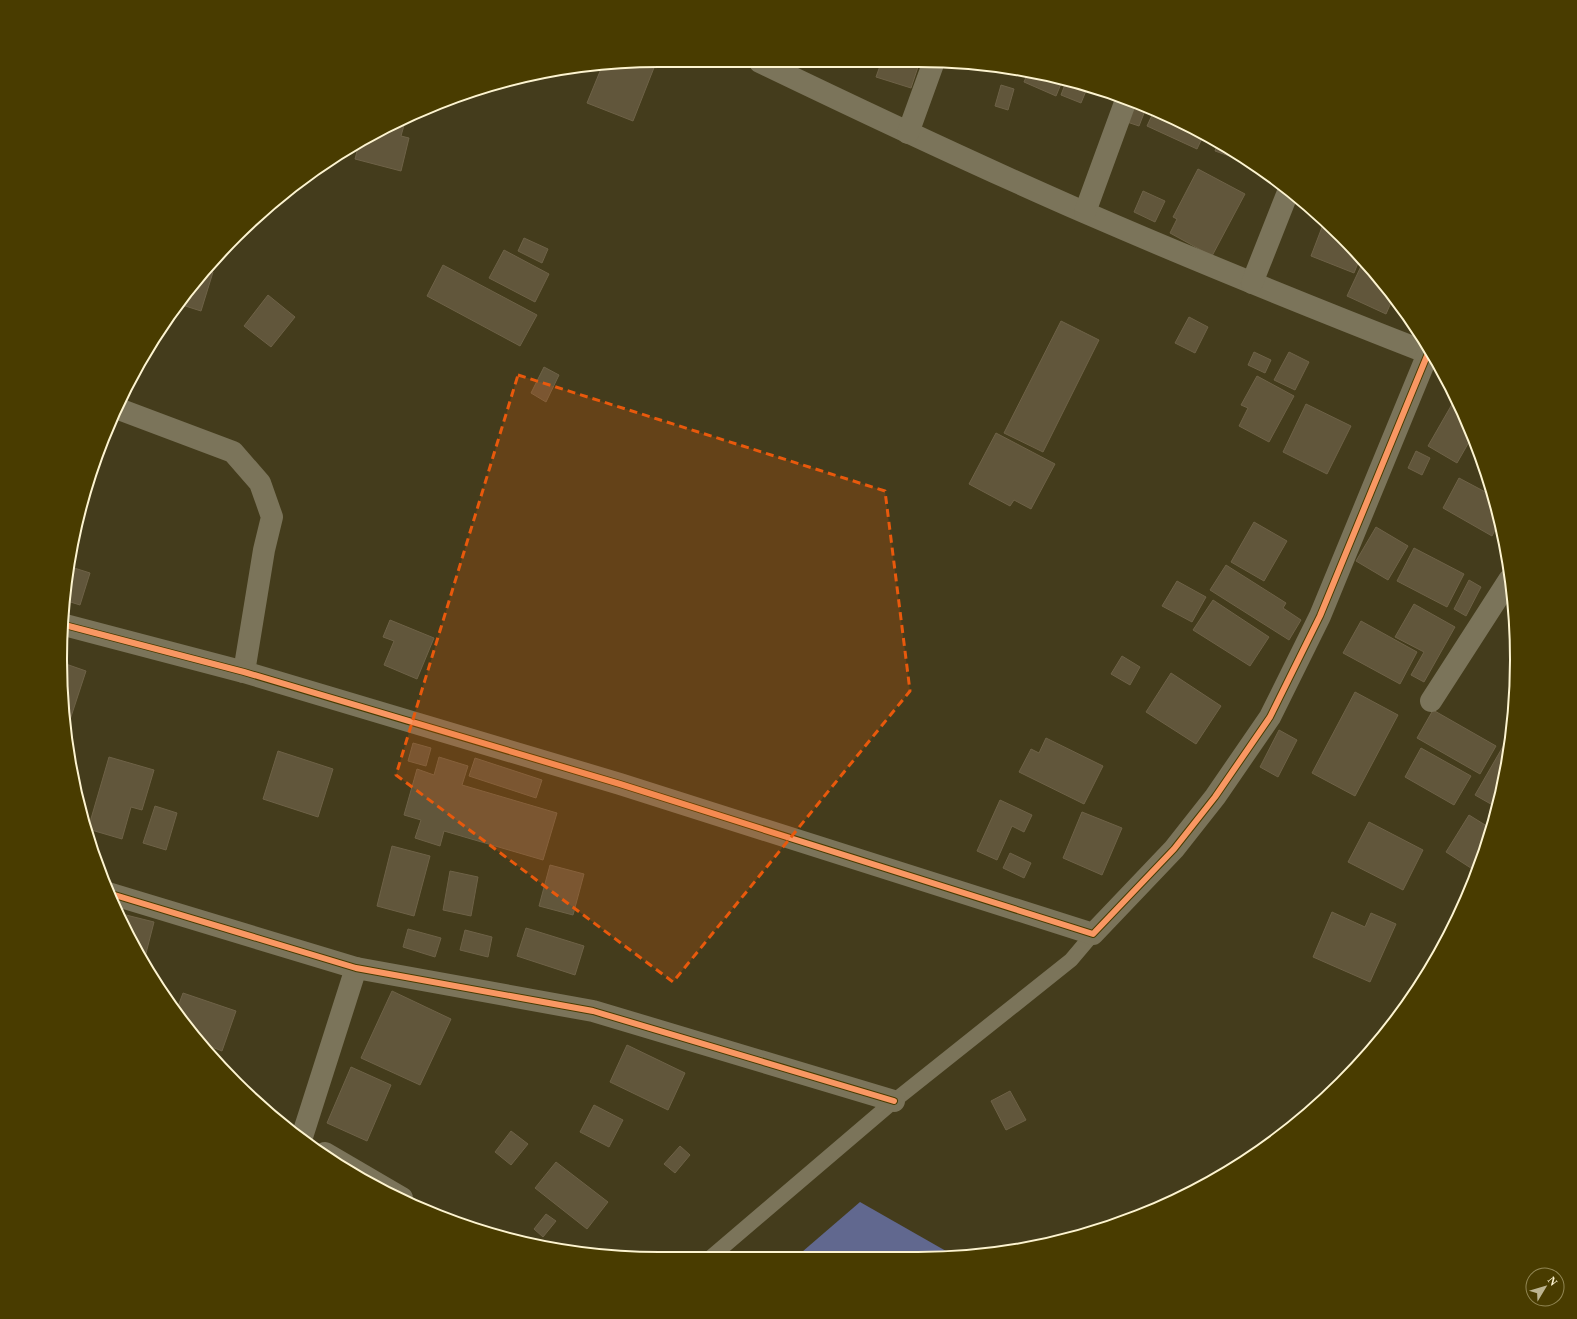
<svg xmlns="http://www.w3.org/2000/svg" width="1577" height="1319" viewBox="0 0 1577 1319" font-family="'Times New Roman',serif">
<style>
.green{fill:#61688f}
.building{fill:#61563b;stroke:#6e6247}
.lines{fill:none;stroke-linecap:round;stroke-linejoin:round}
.lane{stroke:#7b745a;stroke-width:15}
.street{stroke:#7b745a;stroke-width:22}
.cycleway-casing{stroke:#493c00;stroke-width:8}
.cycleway{stroke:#f99763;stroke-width:6}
.marked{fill:#e8590c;fill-opacity:0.2;stroke:#e8590c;stroke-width:3;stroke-dasharray:8 5;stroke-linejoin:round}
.rim{fill:none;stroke:#fdf4d0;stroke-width:2}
</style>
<rect width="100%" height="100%" fill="#443c1c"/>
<polygon class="green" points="860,1202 953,1255 918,1259 795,1258"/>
<g class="building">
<polygon points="657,60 633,121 587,103 603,64"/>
<polygon points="881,63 919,64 911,88 876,77"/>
<polygon points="1028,72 1063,79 1056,96 1024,82"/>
<polygon points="1067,79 1088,86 1081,103 1061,95"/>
<polygon points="1001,85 1014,89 1008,110 995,106"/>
<polygon points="1131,102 1146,108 1139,126 1124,121"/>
<polygon points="1154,111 1182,122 1204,134 1197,149 1147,126"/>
<polygon points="406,118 401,136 409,138 401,171 355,159 360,140"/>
<polygon points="1218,142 1251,161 1255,165 1215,151"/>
<polygon points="1198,169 1245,194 1212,256 1170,233 1177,219 1173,217"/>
<polygon points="1143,191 1165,201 1155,222 1134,212"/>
<polygon points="1324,222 1342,236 1360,258 1354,273 1311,256"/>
<polygon points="524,238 548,249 542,263 518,251"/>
<polygon points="504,250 549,274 535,302 489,278"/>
<polygon points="1363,262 1393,298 1386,314 1347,296"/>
<polygon points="443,265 537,315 520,346 427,296"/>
<polygon points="208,270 213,272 201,311 179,304"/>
<polygon points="268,295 295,317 271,347 244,326"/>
<polygon points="1189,317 1208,327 1195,353 1175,343"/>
<polygon points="1061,321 1099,340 1043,452 1004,433"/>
<polygon points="1254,352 1271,360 1265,373 1248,365"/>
<polygon points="1289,352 1309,362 1295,390 1274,380"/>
<polygon points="544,367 559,375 546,402 531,393"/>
<polygon points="1257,376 1294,396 1269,442 1239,426 1248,408 1241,405"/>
<polygon points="1455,399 1473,435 1457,463 1428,446"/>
<polygon points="1306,404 1351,426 1327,474 1283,452"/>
<polygon points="996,433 1055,464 1031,509 1014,500 1010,506 969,484"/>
<polygon points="1416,451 1430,458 1422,475 1408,468"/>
<polygon points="1459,478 1491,495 1499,522 1492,536 1443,508"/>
<polygon points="1254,522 1287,541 1264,581 1231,562"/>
<polygon points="1376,527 1408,546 1388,580 1356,561"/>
<polygon points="1414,548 1464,574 1447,607 1397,581"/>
<polygon points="1226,565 1286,603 1283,608 1301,620 1289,640 1210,590"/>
<polygon points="68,566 90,573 80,605 64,600"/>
<polygon points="1469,580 1481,587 1466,616 1454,609"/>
<polygon points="1177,581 1206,597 1192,622 1162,606"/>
<polygon points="1213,600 1269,637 1250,666 1193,630"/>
<polygon points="1414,604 1455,627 1424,682 1411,675 1424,652 1395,637"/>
<polygon points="390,620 434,638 417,679 384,665 394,641 383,637"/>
<polygon points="1361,621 1417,652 1400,684 1343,653"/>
<polygon points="1122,656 1140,667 1130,685 1111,674"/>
<polygon points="63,663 86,671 66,732 65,732"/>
<polygon points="1171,673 1221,706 1196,744 1146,712"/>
<polygon points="1355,692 1398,715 1355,796 1312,773"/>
<polygon points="1433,710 1496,746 1480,774 1417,738"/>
<polygon points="1279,730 1297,740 1278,777 1260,767"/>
<polygon points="1046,738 1103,766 1084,804 1019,772 1031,749 1039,753"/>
<polygon points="413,743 431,748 426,766 408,761"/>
<polygon points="1505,743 1509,745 1506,776 1496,807 1475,795"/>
<polygon points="1421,748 1471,776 1454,805 1405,777"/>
<polygon points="278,751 333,769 318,817 263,799"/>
<polygon points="109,757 154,770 142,810 131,807 122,839 88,829"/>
<polygon points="439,757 468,766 462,785 557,813 543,860 444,831 440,846 415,838 421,820 404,815 417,769 434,775"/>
<polygon points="475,758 542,780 536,798 469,776"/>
<polygon points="1000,800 1032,815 1024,832 1012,826 997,860 977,851"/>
<polygon points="155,806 177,813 166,850 143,843"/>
<polygon points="1082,812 1122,828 1102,875 1063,858"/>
<polygon points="1469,815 1490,828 1477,872 1446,852"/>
<polygon points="1369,822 1423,850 1403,890 1348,862"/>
<polygon points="392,846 430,856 414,916 377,906"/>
<polygon points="1010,853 1031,863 1024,878 1003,868"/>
<polygon points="550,865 584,874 573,915 539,906"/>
<polygon points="450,871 478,877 471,916 443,910"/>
<polygon points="1332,912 1365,927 1371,913 1396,924 1370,982 1313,957"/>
<polygon points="118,913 154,922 144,961"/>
<polygon points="526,928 584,946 575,975 517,956"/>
<polygon points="408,929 441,938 435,957 403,947"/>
<polygon points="465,930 492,937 488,957 460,950"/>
<polygon points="1422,974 1425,975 1416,992 1414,990"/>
<polygon points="392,991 451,1019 420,1085 361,1058"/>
<polygon points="183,993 236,1011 222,1051 199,1042 176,1012"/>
<polygon points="627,1045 685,1073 668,1110 610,1082"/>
<polygon points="351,1067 391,1085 367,1141 327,1123"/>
<polygon points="1010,1091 1026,1120 1006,1130 991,1101"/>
<polygon points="594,1105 623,1120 609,1147 580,1132"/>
<polygon points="511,1131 528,1144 511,1165 495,1152"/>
<polygon points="680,1146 690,1155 675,1173 664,1164"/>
<polygon points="556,1162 608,1202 587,1229 535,1188"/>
<polygon points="546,1214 556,1221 543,1237 534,1229"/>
</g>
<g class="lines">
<polyline class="lane" points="710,1258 894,1101 1071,960 1093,934"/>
<g class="street">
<path d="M760,62c108,52 216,103 326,151 113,49 227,95 342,140"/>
<polyline points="908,133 933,64"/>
<polyline points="1085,212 1126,100"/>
<polyline points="1252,283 1288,192"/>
<polyline points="116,408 233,452 260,483 272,517 264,550 244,672"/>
<polyline points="61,624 244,672 620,784 1093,934 1174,849 1215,797 1270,717 1320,616 1429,351"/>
<polyline points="1431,701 1509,580"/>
<polyline points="108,893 356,968 593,1011 894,1101"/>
<polyline points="302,1137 356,968"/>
<polyline points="325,1153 402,1198"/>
</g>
<defs>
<g id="cycleway">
<polyline points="61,624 244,672 620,784 1093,934 1174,849 1215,797 1270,717 1320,616 1429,351"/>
<polyline points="108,893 356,968 593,1011 894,1101"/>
</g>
</defs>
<use href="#cycleway" class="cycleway-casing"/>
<use href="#cycleway" class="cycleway"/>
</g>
<path class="marked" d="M518,375l367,116 25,200 -237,291 -277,-207z"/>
<path d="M0 0H1577V1319H0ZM659 67H918A592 592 0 0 1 1510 659V660A592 592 0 0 1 918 1252H659A592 592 0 0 1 67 660V659A592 592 0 0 1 659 67Z" fill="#493c00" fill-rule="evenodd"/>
<path class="rim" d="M659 67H918A592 592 0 0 1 1510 659V660A592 592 0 0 1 918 1252H659A592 592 0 0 1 67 660V659A592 592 0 0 1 659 67Z"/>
<g transform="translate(1545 1287) rotate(52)"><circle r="19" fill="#493c00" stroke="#918653"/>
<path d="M0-3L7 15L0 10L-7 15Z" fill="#bcb491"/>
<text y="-6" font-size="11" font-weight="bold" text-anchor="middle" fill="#fdf4d0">N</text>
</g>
</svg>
